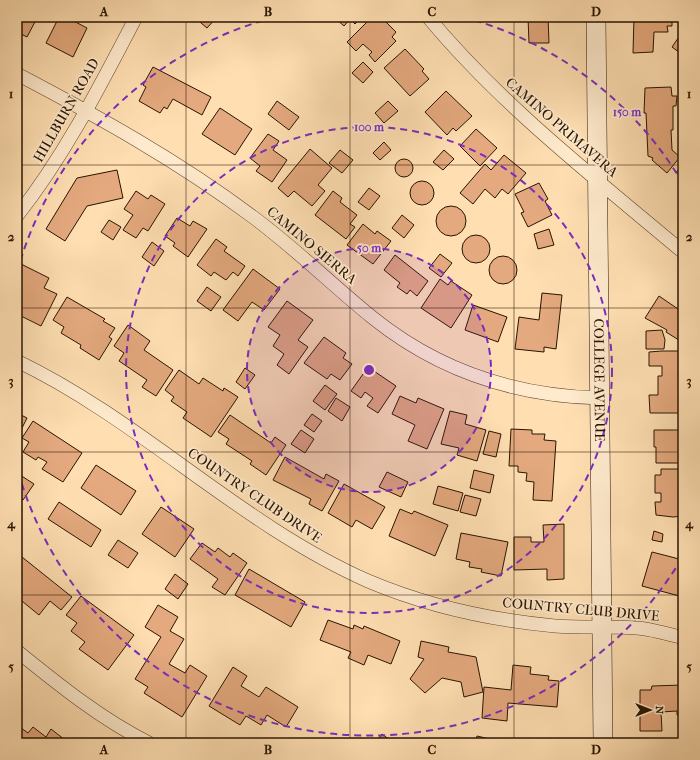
<svg xmlns="http://www.w3.org/2000/svg" width="700" height="760" viewBox="0 0 700 760" font-family="'IM FELL French Canon',serif">
<style>
.building{fill:#e4a97e;stroke:#281400}
.lines{fill:none;stroke-linecap:round;stroke-linejoin:round}
.street-casing{stroke:#5e472c;stroke-width:14}
.secondary-casing{stroke:#281400;stroke-width:20}
.street{stroke:#ffeacd;stroke-width:13}
.secondary{stroke:#ffeacd;stroke-width:19}
.grid{fill:none;stroke:#281400;stroke-width:1;stroke-opacity:0.55}
.ring{fill:none;stroke:#7b2cbf;stroke-width:2;stroke-dasharray:7 5}
.labels{text-anchor:middle;stroke-width:3.5;stroke-linejoin:round;paint-order:stroke}
.street-label{font-size:14px;fill:#281400;stroke:#ffeacd}
.centre{fill:#7b2cbf;stroke:#ffeacd;stroke-width:2}
.ring-label{font-size:12px;text-anchor:middle;font-weight:bold;fill:#7b2cbf;stroke:#ffeacd;stroke-width:3.5;stroke-linejoin:round;paint-order:stroke}
.neatline{fill:none;stroke:#281400;stroke-width:1.5}
.grid-label{font-size:13px;text-anchor:middle;font-weight:bold;fill:#281400}
</style>
<rect width="100%" height="100%" fill="#ffdfb2"/>
<filter id="stains"><feTurbulence type="fractalNoise" baseFrequency=".005" numOctaves="4"/><feColorMatrix values="0 0 0 0 .2 0 0 0 0 .09 0 0 0 0 .02 0 0 0 .5 -.17"/></filter>
<radialGradient id="worn" r=".72"><stop offset=".6" stop-color="#630" stop-opacity="0"/><stop offset="1" stop-color="#630" stop-opacity=".3"/></radialGradient>
<g class="building">
<polygon points="17,17 31,17 36,20 27,37 17,32"/>
<polygon points="59,17 66,17 87,28 73,57 46,43"/>
<polygon points="194,17 217,17 207,28"/>
<polygon points="329,17 362,17 355,24 350,19 344,26 335,18 333,21"/>
<polygon points="372,17 381,17 396,32 392,37 396,41 375,62 369,55 372,52 363,44 356,51 347,42"/>
<polygon points="528,17 548,17 549,43 529,43"/>
<polygon points="634,17 672,17 672,26 667,26 668,32 654,32 653,52 633,53"/>
<polygon points="683,31 683,55 672,47"/>
<polygon points="405,49 424,69 422,71 429,79 410,96 384,68"/>
<polygon points="363,62 373,72 363,83 352,73"/>
<polygon points="153,67 211,97 202,115 173,99 167,109 164,107 160,113 139,101 146,87 143,85"/>
<polygon points="671,87 672,96 677,96 676,106 673,106 673,130 671,130 672,150 680,157 667,173 652,160 653,158 648,156 646,113 644,113 645,88"/>
<polygon points="446,91 472,116 456,131 453,128 447,135 425,112"/>
<polygon points="277,101 299,117 289,130 268,114"/>
<polygon points="388,101 398,111 384,123 375,113"/>
<polygon points="220,108 252,129 235,155 202,134"/>
<polygon points="476,129 497,148 480,166 460,146"/>
<polygon points="268,134 279,141 273,150 287,160 272,182 256,171 260,166 250,158"/>
<polygon points="384,142 391,150 380,160 373,153"/>
<polygon points="310,149 332,168 318,185 325,191 312,206 294,191 288,197 278,188"/>
<polygon points="340,150 353,160 342,173 329,163"/>
<polygon points="444,150 454,159 443,170 433,162"/>
<polygon points="504,155 526,173 508,194 502,189 495,198 485,189 473,204 460,193 485,164 491,170"/>
<circle cx="404" cy="168" r="9"/>
<polygon points="683,165 683,179 676,172"/>
<polygon points="117,170 123,198 87,206 65,241 46,229 77,178"/>
<circle cx="422" cy="193" r="12"/>
<polygon points="539,183 548,199 545,201 552,215 528,227 521,213 524,212 515,194"/>
<polygon points="369,188 380,196 369,210 358,202"/>
<polygon points="136,191 148,199 151,195 165,204 148,231 143,228 136,238 123,230 133,215 124,209"/>
<polygon points="333,191 342,198 340,202 357,215 350,224 355,227 346,239 315,215"/>
<circle cx="451" cy="221" r="15"/>
<polygon points="402,215 414,225 404,238 392,228"/>
<polygon points="177,218 190,226 193,221 207,229 188,257 173,246 175,243 165,236"/>
<polygon points="109,220 121,227 113,240 101,232"/>
<polygon points="363,224 375,234 377,231 391,241 373,264 347,245"/>
<polygon points="549,229 554,245 538,249 534,234"/>
<circle cx="476" cy="249" r="14"/>
<polygon points="216,239 227,247 224,251 245,266 238,276 233,272 226,280 214,272 211,276 197,265"/>
<polygon points="152,242 164,251 154,266 142,257"/>
<polygon points="440,254 452,263 441,277 429,268"/>
<polygon points="395,255 428,281 417,296 410,290 407,294 397,287 400,283 384,270"/>
<circle cx="503" cy="270" r="14"/>
<polygon points="17,262 49,278 44,288 57,294 41,326 17,314"/>
<polygon points="253,269 280,289 264,310 252,302 238,321 223,310"/>
<polygon points="440,279 448,285 451,281 472,295 451,328 421,308"/>
<polygon points="207,287 221,297 211,311 197,301"/>
<polygon points="542,293 562,295 556,349 544,347 544,352 515,349 519,317 539,320"/>
<polygon points="659,296 678,309 682,305 683,305 683,339 682,342 666,332 667,330 645,318"/>
<polygon points="67,297 105,319 103,321 115,328 109,337 112,339 99,360 80,348 81,345 61,333 64,327 53,320"/>
<polygon points="287,301 313,320 298,340 308,347 289,374 277,365 284,354 273,346 280,335 268,327"/>
<polygon points="473,305 507,317 498,342 465,330"/>
<polygon points="128,325 150,341 144,350 173,370 156,396 142,387 147,380 119,361 124,353 114,346"/>
<polygon points="662,330 665,340 664,349 646,349 646,331"/>
<polygon points="324,337 346,353 343,358 352,364 340,380 331,374 327,379 304,363"/>
<polygon points="662,351 683,351 682,413 650,413 649,395 658,395 658,376 662,376 662,366 649,366 649,352"/>
<polygon points="368,367 396,386 378,413 367,406 373,398 365,392 361,398 351,391"/>
<polygon points="245,368 255,375 245,389 236,382"/>
<polygon points="179,370 199,384 203,378 223,391 224,388 238,397 211,437 183,418 187,412 171,401 174,397 165,390"/>
<polygon points="325,385 337,394 325,410 313,401"/>
<polygon points="400,396 416,403 418,398 444,409 427,449 408,441 415,425 392,414"/>
<polygon points="336,398 350,407 342,421 328,411"/>
<polygon points="450,411 467,415 465,424 486,430 477,461 457,455 459,448 441,444"/>
<polygon points="17,413 27,418 17,438"/>
<polygon points="312,414 322,421 314,432 304,425"/>
<polygon points="230,415 271,443 275,437 286,445 266,475 250,464 252,461 226,444 229,439 218,432"/>
<polygon points="33,421 82,453 63,482 42,469 47,462 38,457 36,460 23,452 29,442 22,438"/>
<polygon points="511,429 532,430 532,434 545,434 544,440 556,441 552,501 533,500 534,482 526,481 527,473 518,472 518,466 509,466"/>
<polygon points="301,430 314,439 305,453 291,444"/>
<polygon points="654,430 683,430 683,463 656,463 656,447 654,447"/>
<polygon points="489,431 501,434 496,457 483,454"/>
<polygon points="285,457 324,479 326,474 339,481 322,511 309,504 311,499 273,480"/>
<polygon points="96,465 136,491 121,515 81,488"/>
<polygon points="661,469 683,469 683,516 673,517 656,515 655,502 661,502 661,493 655,493 655,475 661,475"/>
<polygon points="474,470 494,475 490,493 470,488"/>
<polygon points="387,472 408,482 401,497 379,487"/>
<polygon points="17,473 34,484 23,500 17,496"/>
<polygon points="344,484 385,507 372,529 356,520 352,527 328,513"/>
<polygon points="438,486 463,493 458,511 433,504"/>
<polygon points="465,495 481,499 476,516 460,512"/>
<polygon points="59,502 101,530 91,547 48,519"/>
<polygon points="161,507 194,529 175,557 142,534"/>
<polygon points="400,509 412,514 414,511 448,525 435,556 389,536"/>
<polygon points="564,524 564,579 547,580 547,569 514,570 514,537 531,537 531,542 544,542 543,525"/>
<polygon points="654,531 663,534 662,542 652,540"/>
<polygon points="461,533 508,542 501,576 481,572 482,569 469,567 470,562 456,559"/>
<polygon points="118,540 138,553 128,568 108,555"/>
<polygon points="202,543 215,552 218,548 230,557 233,553 247,563 225,595 212,587 218,579 190,559"/>
<polygon points="652,552 683,560 683,597 642,586"/>
<polygon points="17,553 72,597 61,610 50,601 39,615 17,597 20,594 17,592"/>
<polygon points="249,569 305,602 291,627 235,595"/>
<polygon points="175,574 188,584 178,599 165,589"/>
<polygon points="81,596 134,635 108,670 79,649 85,642 71,631 77,623 66,615"/>
<polygon points="158,605 178,617 170,631 184,639 169,664 185,673 190,665 207,676 182,717 144,693 148,687 135,679 161,637 145,627"/>
<polygon points="328,620 353,629 354,625 363,629 364,626 400,641 391,664 368,655 364,665 348,658 351,652 320,640"/>
<polygon points="421,641 449,647 448,652 476,657 483,692 464,697 461,682 442,678 425,693 410,679 424,659 418,657"/>
<polygon points="513,665 531,667 530,674 549,676 548,680 559,681 557,707 508,703 507,721 482,718 484,687 511,690"/>
<polygon points="233,667 247,676 241,686 259,697 266,687 298,707 286,727 267,715 261,725 246,716 240,725 209,706"/>
<polygon points="683,685 683,714 677,715 677,711 661,712 662,731 640,731 640,690 651,690 652,686"/>
<polygon points="17,725 28,733 33,727 46,737 51,729 69,743 17,743"/>
<polygon points="382,734 394,743 375,743"/>
<polygon points="477,736 490,739 489,743 475,743"/>
<rect x="645" y="742" width="38" height="1"/>
</g>
<g class="lines">
<defs>
<g id="street">
<path d="M428,17c74,89 167,161 255,235"/>
<path d="M17,74c82,43 161,87 236,143 42,31 79,68 120,101 66,53 143,78 227,80"/>
<path d="M17,216c48,-61 83,-130 119,-199"/>
<path d="M17,361c125,60 224,164 351,220 59,25 123,39 187,45 27,2 54,0 81,2 16,1 32,6 47,10"/>
<path d="M17,651c42,34 84,68 132,92"/>
</g>
<g id="secondary">
<path id="s1" d="M596,17l7,726"/>
</g>
</defs>
<use href="#street" class="street-casing"/>
<use href="#secondary" class="secondary-casing"/>
<use href="#street" class="street"/>
<use href="#secondary" class="secondary"/>
</g>
<path class="grid" d="M186,17v726M350,17v726M514,17v726M17,165h666M17,308h666M17,452h666M17,595h666"/>
<circle cx="369" cy="370" r="122" fill="#7b2cbf" fill-opacity=".12"/>
<g class="ring">
<circle cx="369" cy="370" r="122"/>
<circle cx="369" cy="370" r="243"/>
<path d="M682 558A365 365 0 0 1 17 468M17 272A365 365 0 0 1 275 17M463 17A365 365 0 0 1 682 182"/>
</g>
<g class="labels">
<g class="street-label">
<text transform="translate(66 110) rotate(-60)" y="5">HILLBURN ROAD</text>
<text transform="translate(562 127) rotate(41)" y="5">CAMINO PRIMAVERA</text>
<text transform="translate(312 245) rotate(40)" y="5">CAMINO SIERRA</text>
<text dy="5" stroke="none"><textPath href="#s1" startOffset="363">COLLEGE AVENUE</textPath></text>
<text transform="translate(255 495) rotate(34)" y="5">COUNTRY CLUB DRIVE</text>
<text transform="translate(581 609) rotate(5)" y="5">COUNTRY CLUB DRIVE</text>
</g>
</g>
<circle cx="369" cy="370" r="6" class="centre"/>
<g class="ring-label">
<text x="627" y="116">150 m</text>
<text x="369" y="131">100 m</text>
<text x="369" y="252">50 m</text>
</g>
<rect width="700" height="760" fill="none" stroke="#ffdfb2" stroke-width="44"/>
<g transform="translate(650 710) rotate(90)" stroke="#ffeacd" stroke-width="3" paint-order="stroke">
<path d="M0-3L7 15L0 10L-7 15Z" fill="#281400"/>
<text y="-6" font-size="11" font-weight="bold" text-anchor="middle" fill="#281400">N</text>
</g>
<rect x="22" y="22" width="656" height="716" class="neatline"/>
<g class="grid-label">
<text x="104" y="16">A</text>
<text x="268" y="16">B</text>
<text x="432" y="16">C</text>
<text x="596" y="16">D</text>
<text x="11" y="98">1</text>
<text x="689" y="98">1</text>
<text x="11" y="241">2</text>
<text x="689" y="241">2</text>
<text x="11" y="385">3</text>
<text x="689" y="385">3</text>
<text x="11" y="528">4</text>
<text x="689" y="528">4</text>
<text x="11" y="671">5</text>
<text x="689" y="671">5</text>
<text x="104" y="754">A</text>
<text x="268" y="754">B</text>
<text x="432" y="754">C</text>
<text x="596" y="754">D</text>
</g>
<rect width="100%" height="100%" filter="url(#stains)"/>
<rect width="100%" height="100%" fill="url(#worn)"/>
</svg>
